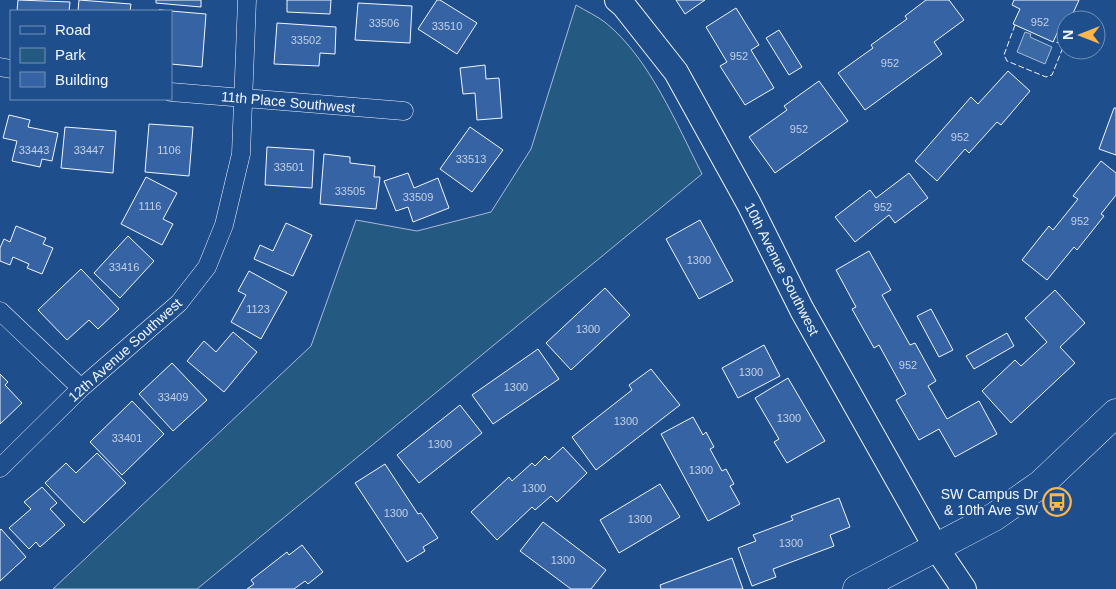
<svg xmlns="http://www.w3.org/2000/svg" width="1116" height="589" viewBox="0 0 1116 589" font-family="Arial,sans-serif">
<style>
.green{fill:#245a82;stroke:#a8bbd7}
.water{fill:#3b69a3;stroke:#a8bbd7}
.building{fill:#3563a3;stroke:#f2f6ff}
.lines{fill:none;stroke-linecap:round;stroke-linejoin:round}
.street-casing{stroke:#f2f6ff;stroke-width:19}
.secondary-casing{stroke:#f2f6ff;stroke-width:26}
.primary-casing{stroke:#f2f6ff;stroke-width:29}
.street{stroke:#1f4e8c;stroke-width:18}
.secondary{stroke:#1f4e8c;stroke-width:24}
.primary{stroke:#1f4e8c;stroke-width:28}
.fence{stroke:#f2f6ff;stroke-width:1;stroke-dasharray:6 2.5;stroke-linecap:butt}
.labels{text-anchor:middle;stroke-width:4;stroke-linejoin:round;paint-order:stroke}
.number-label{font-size:11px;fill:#c3d1e8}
.street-label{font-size:14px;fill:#f2f6ff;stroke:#1f4e8c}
.poi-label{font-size:14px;fill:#f2f6ff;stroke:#1f4e8c;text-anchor:end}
</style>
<rect width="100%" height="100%" fill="#1f4e8c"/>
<path class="green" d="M576,5c10,6 21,11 30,18 44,36 71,102 96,151l-505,415h-144l258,-243 45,-126 61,11 74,-19 40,-63z"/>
<polygon class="water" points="1025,32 1031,34 1030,37 1052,47 1045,64 1017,52"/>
<g class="building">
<polygon points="18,0 70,2 69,11 17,11"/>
<polygon points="79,0 131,4 130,11 78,11"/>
<polygon points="156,0 201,0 201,7 156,3"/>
<polygon points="287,0 331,0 330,14 287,12"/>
<polygon points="437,0 440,0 477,23 457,54 418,29"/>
<polygon points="676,0 705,0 685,14"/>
<polygon points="926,0 949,0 964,20 934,42 942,54 865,110 838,73 873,48 871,45 907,19 905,16"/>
<polygon points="1014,0 1079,0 1070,20 1066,20 1066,30 1060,27 1053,42 1013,24 1020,9 1012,5"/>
<polygon points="358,3 412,6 410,43 355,40"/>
<polygon points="736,8 759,45 751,50 774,88 745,105 720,66 727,62 706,27"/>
<polygon points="159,10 206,14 202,67 171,64 171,11"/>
<polygon points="277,23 336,27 335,54 320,53 319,66 274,64"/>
<polygon points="779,30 802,67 789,75 766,38"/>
<polygon points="485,65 486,79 499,78 502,118 477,120 475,93 463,94 460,68"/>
<polygon points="1008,71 1030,91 1001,125 997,122 969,153 965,149 937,181 915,161 971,97 978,104"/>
<polygon points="819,81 848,121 775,173 749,137 787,110 784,106"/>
<polygon points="1114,108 1116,108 1116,155 1099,149"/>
<polygon points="9,115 30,120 28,127 58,133 52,161 42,159 40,167 12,161 17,141 3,138"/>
<polygon points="149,124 193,127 189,176 145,172"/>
<polygon points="65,127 116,131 113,173 61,168"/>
<polygon points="470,127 503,150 472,192 440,169"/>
<polygon points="267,147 314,150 312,188 265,185"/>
<polygon points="324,154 350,157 350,163 375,166 374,177 380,177 376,209 320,204"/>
<polygon points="1101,161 1116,173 1116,195 1101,214 1104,216 1077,250 1074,247 1047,280 1022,260 1049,226 1053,230 1078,199 1073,196"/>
<polygon points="408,173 414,188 438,178 449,208 413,222 408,207 396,211 384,181"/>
<polygon points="909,173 928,198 895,223 889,215 855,242 835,217 870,190 876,198"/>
<polygon points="146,177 177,193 163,219 173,224 162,245 121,224"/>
<polygon points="700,220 733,281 699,299 666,239"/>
<polygon points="286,223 312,235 293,276 254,259 260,245 273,251"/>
<polygon points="16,226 46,238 43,244 53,248 42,274 27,268 29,264 13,257 10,265 0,261 0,248 4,239 10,242"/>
<polygon points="128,236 154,261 120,298 94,273"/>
<polygon points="869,251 891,290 882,295 910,345 915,343 936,381 928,386 947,419 979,401 997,434 955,457 939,429 919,440 896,400 906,394 879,345 874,348 852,309 856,307 836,270"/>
<polygon points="81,269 119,309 98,329 89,320 67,340 38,310"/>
<polygon points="249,271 287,292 261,339 231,322 246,295 238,291"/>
<polygon points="605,288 630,315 571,370 546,343"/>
<polygon points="1055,290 1085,323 1060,347 1075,363 1011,423 982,391 1015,360 1021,366 1047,342 1025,318"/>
<polygon points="931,309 953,350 939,357 917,316"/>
<polygon points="233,332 257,352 224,392 187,361 204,341 216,352"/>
<polygon points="1007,333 1014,346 974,369 966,356"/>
<polygon points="764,345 780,376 738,398 722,368"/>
<polygon points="538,349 559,379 493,424 472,395"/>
<polygon points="172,363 207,400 173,431 139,394"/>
<polygon points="651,369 680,405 596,470 572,437 632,390 629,385"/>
<polygon points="0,374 8,382 5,385 22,403 0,424"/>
<polygon points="788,378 825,441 787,463 774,442 779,439 755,398"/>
<polygon points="132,401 164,434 122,475 90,442"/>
<polygon points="460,405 482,433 419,483 397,455"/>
<polygon points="693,417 703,435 706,432 714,447 710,449 722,471 726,469 734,484 730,486 740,504 708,521 661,434"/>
<polygon points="563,447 587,473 557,502 551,496 535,510 532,507 497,540 471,512 509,477 512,481 532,463 535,466 545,456 549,460"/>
<polygon points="97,453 126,483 84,523 45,483 66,463 76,473"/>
<polygon points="385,464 418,514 421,513 438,538 423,547 425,551 407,562 355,483"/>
<polygon points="660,484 680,517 619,553 600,520"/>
<polygon points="42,487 57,503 50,509 65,525 40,547 36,542 29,549 9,528 31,509 24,502"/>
<polygon points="839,498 850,527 830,535 834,546 773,569 776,577 752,586 738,548 756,541 753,535 793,520 791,516"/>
<polygon points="543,522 606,570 591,589 571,589 520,551"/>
<polygon points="1,529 26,557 0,581 0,530"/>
<polygon points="302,545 323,572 308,584 305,581 294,589 247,589 254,584 251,580 287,552 289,555"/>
<polygon points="732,558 743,589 661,589 660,585"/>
</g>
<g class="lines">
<defs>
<g id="street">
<polyline points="0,67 11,69"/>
<polyline points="171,92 404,111"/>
<polyline points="0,311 81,388"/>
<polyline points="0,468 81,388 179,303 207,267 224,225 241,154 247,0"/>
</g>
<polyline id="secondary" points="617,0 624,6 676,72 749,204 802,310 935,546 964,589"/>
<polyline id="primary" points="857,589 994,517 1041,484 1116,413"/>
</defs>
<use href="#street" class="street-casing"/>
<use href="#secondary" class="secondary-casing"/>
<use href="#primary" class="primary-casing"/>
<use href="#street" class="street"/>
<use href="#secondary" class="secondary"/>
<use href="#primary" class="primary"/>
<polyline class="fence" points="1015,25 1004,55 1007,61 1046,77 1052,75 1062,50 1061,44 1053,41"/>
</g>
<defs>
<symbol id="bus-ring" viewBox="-11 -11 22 22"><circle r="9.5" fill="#1f4e8c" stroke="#ffb74d" stroke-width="1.5"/><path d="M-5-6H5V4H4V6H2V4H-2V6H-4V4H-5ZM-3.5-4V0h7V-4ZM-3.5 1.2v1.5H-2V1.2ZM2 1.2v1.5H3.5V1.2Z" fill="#ffb74d"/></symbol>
</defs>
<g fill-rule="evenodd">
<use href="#bus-ring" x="1041" y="486" width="32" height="32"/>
</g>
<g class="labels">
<g class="number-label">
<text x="1040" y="26">952</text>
<text x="384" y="27">33506</text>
<text x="447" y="30">33510</text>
<text x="306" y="44">33502</text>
<text x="739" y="60">952</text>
<text x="890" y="67">952</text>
<text x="799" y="133">952</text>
<text x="960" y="141">952</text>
<text x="34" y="154">33443</text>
<text x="89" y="154">33447</text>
<text x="169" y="154">1106</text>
<text x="471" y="163">33513</text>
<text x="289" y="171">33501</text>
<text x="350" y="195">33505</text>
<text x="418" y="201">33509</text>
<text x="150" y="210">1116</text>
<text x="883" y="211">952</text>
<text x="1080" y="225">952</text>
<text x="699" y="264">1300</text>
<text x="124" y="271">33416</text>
<text x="258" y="313">1123</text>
<text x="588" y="333">1300</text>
<text x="908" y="369">952</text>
<text x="751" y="376">1300</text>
<text x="516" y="391">1300</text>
<text x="173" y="401">33409</text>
<text x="789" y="422">1300</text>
<text x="626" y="425">1300</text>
<text x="127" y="442">33401</text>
<text x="440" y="448">1300</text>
<text x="701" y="474">1300</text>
<text x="534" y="492">1300</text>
<text x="396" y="517">1300</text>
<text x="640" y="523">1300</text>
<text x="791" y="547">1300</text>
<text x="563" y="564">1300</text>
</g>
<g class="street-label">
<text transform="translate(288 102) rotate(5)" y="5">11th Place Southwest</text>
<text transform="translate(782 269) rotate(63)" y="5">10th Avenue Southwest</text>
<text transform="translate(125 350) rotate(-42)" y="5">12th Avenue Southwest</text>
</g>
<g class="poi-label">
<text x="1038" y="499">SW Campus Dr<tspan x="1038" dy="16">&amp; 10th Ave SW</tspan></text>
</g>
</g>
<rect x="10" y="10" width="162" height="90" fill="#1f4e8c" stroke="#7391ba"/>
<rect x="20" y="26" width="25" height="8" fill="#1f4e8c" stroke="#7391ba"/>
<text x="55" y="35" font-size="15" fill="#f2f6ff">Road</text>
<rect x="20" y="48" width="25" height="15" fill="#245a82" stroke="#7391ba"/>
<text x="55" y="60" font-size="15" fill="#f2f6ff">Park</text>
<rect x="20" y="72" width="25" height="15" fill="#3563a3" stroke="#7391ba"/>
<text x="55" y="85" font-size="15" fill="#f2f6ff">Building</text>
<g transform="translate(1081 35) rotate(270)"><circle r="24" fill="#1f4e8c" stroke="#7391ba"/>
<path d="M0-4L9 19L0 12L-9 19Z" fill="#ffb74d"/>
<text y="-8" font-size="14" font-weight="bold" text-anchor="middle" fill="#f2f6ff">N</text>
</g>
</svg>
